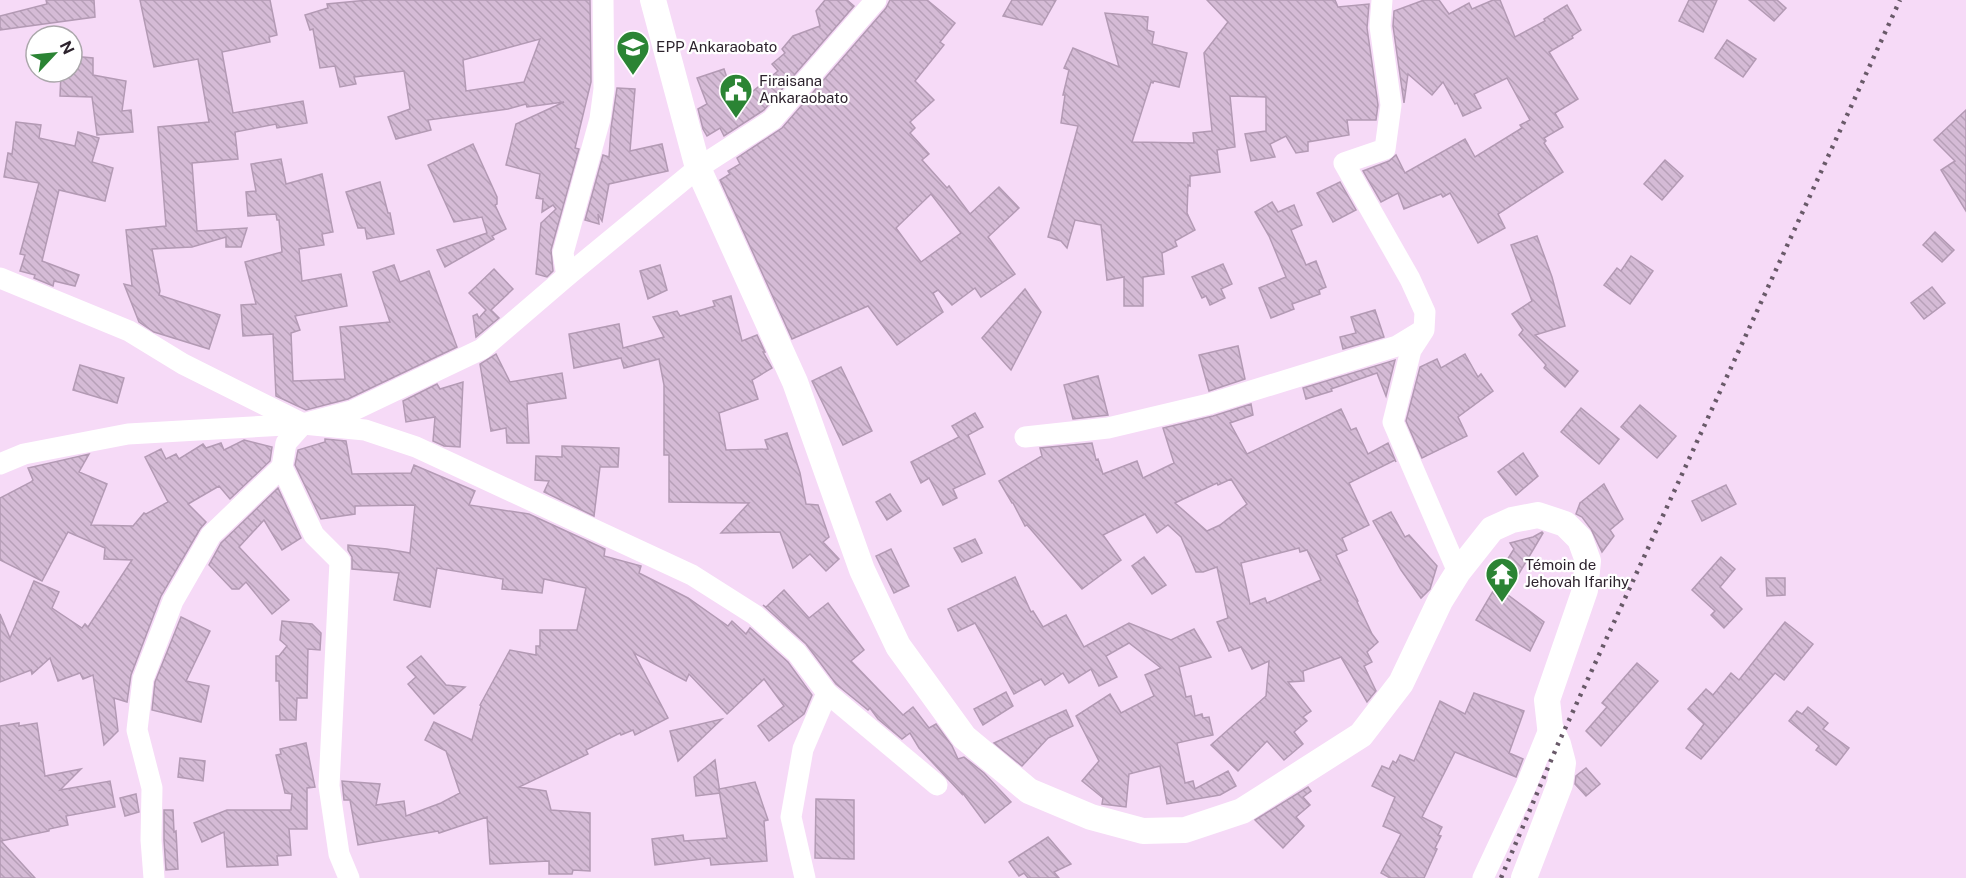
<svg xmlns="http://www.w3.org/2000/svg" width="1966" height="878" viewBox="0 0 1966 878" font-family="'Public Sans',sans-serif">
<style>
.building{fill:url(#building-back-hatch);stroke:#b39ab4;stroke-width:1.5;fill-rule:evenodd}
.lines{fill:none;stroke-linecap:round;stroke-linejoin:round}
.minor{stroke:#fff;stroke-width:21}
.tertiary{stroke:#fff;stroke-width:26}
.rail{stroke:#685968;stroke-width:4.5;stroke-dasharray:3 6;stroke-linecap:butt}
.labels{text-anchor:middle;stroke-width:4.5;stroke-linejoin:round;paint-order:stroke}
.poi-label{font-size:15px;fill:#2d232d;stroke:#fff;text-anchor:start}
</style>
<defs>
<pattern id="building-back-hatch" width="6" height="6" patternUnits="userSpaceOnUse" patternTransform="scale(1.5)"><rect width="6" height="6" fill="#d5bbd6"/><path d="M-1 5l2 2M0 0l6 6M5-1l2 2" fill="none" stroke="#b7a0b8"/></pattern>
</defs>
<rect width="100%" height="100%" fill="#f6daf7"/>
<g class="building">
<polygon points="46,0 94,0 95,17 0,30 0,16 47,4"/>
<polygon points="140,0 270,0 277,35 269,37 270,42 222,52 233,113 303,101 307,123 277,128 276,124 235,132 238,159 192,163 197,231 247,228 241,247 226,247 226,237 192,247 152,249 160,291 159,295 220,315 209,349 154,332 139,322 124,284 132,286 126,230 166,226 158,127 209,122 198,59 154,67"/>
<path d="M368,0h222l1,82 -16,66 4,1 -28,101 2,21 -6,6 -11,-3 5,-51 15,-14 -3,-4 -11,7 1,-13 -7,-1 4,-24 -34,-9 10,-41 48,-22 -37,5 -1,-3 -18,5 -80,11 3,10 -35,9 -8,-22 22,-8 -6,-38 -50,6 2,7 -16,3 -5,-21 -15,2 -7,-39 -3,1 -5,-15 23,-7 -1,-4zM540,39l-16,43 -58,9 -3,-31z"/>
<polygon points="825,0 847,0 854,6 764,110 724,136 720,128 707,136 703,129 698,109 707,104 697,78 724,69 729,84 739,78 748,95 778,71 772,64 785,53 782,49 793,36 820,26 816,11"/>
<path d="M890,0h37l28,23 -15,19 4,3 -29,36 19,19 -24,22 5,6 -5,5 19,21 -7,6 25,28 2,-2 21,28 29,-27 20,21 -31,29 27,37 -34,23 -6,-9 -23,17 -14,-15 -5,3 10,19 -46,33 -29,-39 -76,33 -72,-159 10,-6 -2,-3 12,-7 -3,-6 45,-30 104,-120zM931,194l30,39 -40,29 -25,-34z"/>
<polygon points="1012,0 1056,0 1042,25 1003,16"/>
<polygon points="1207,0 1335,0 1338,7 1369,4 1367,28 1378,105 1376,120 1347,120 1349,135 1308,142 1308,151 1296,153 1286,136 1270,144 1275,157 1251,161 1245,134 1266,131 1266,97 1230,96 1235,147 1217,150 1220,172 1190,176 1190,186 1188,185 1187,213 1195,230 1175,241 1177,246 1162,253 1164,274 1143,277 1143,306 1124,306 1124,277 1107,280 1101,225 1075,220 1067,248 1061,241 1048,237 1078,126 1061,123 1065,95 1063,95 1069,70 1064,68 1073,48 1119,67 1105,13 1148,17 1147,30 1154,32 1152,44 1187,53 1179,87 1154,81 1153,83 1151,82 1132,142 1194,143 1193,133 1212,131 1204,53 1228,22"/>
<polygon points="1424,0 1439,0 1449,14 1469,3 1472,9 1493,0 1500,0 1515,37 1545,21 1544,19 1567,5 1581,30 1572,36 1573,38 1549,52 1578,99 1555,113 1563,127 1544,138 1546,141 1544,143 1563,172 1498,214 1505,228 1478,243 1450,193 1443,197 1441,194 1404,209 1398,193 1381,202 1363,171 1389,161 1396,155 1405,173 1465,139 1475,157 1522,128 1520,125 1530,120 1507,78 1474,94 1481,108 1463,116 1457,103 1455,104 1443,82 1432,95 1408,74 1404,103 1393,26 1394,11"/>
<polygon points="1689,0 1717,0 1703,32 1679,21"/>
<polygon points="1749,0 1777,0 1786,8 1774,21"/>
<polygon points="1727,40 1756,59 1743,77 1715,58"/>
<polygon points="72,56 93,58 93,75 126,81 122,111 131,110 133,132 97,135 92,97 60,96 61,73 72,72"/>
<polygon points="617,88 635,89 630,151 662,144 668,171 609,184 602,221 598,214 599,224 585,220 603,155 609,157 611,128"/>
<polygon points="1966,110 1966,211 1941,170 1955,161 1934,140"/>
<polygon points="16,122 41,125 39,138 75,146 78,132 99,138 92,162 113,168 105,201 59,190 42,261 79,275 75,286 54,281 53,286 34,278 35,275 20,271 25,255 20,254 39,183 4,177 8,153 12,154"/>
<polygon points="473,144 497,197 497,204 495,205 506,229 492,236 494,239 445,267 437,250 487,233 482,217 454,222 428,165"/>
<polygon points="281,159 286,184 322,174 333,232 322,234 324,245 299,249 302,281 341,274 347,306 295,316 300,330 291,333 293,381 345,379 340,327 390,322 373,272 394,265 400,282 429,271 457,347 348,399 306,410 276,396 273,334 243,336 241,305 256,304 245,262 282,252 279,220 277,220 276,214 248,216 246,192 256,191 251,164"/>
<polygon points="1665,160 1683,176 1662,200 1644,184"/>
<polygon points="380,182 388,213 390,213 394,234 367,239 365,228 358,228 346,192"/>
<polygon points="1340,182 1356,210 1333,222 1317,193"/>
<polygon points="1272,202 1278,212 1294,205 1302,225 1291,230 1306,265 1316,261 1326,287 1319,290 1320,294 1292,304 1294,309 1271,318 1259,288 1286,277 1269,236 1255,212"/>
<polygon points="1935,232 1954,250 1942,262 1923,245"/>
<polygon points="1537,236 1552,277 1565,326 1535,335 1578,371 1565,387 1544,368 1546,365 1519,335 1523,330 1512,314 1532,301 1511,245"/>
<polygon points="1631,256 1653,271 1630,304 1604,285 1617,268 1621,271"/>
<polygon points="1223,264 1232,284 1221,289 1225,298 1210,305 1206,296 1202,298 1192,277"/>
<polygon points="660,265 667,290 648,299 640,271"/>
<polygon points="494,269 513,289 491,310 499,318 476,337 473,316 477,314 479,318 486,310 469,293"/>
<polygon points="1932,287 1945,303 1924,319 1911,303"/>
<polygon points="1025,289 1041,312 1011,370 982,338"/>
<polygon points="731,296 742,341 757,335 765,352 763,352 772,368 752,380 758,399 719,413 726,450 768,449 765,440 787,433 800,473 806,504 818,505 829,537 823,542 839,559 826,571 810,554 793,568 780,532 721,533 749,503 669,502 669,455 664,455 664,385 659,359 624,368 621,358 574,368 569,334 619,324 623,348 664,337 653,317 677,311 680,316 715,306 713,301"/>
<polygon points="1375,310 1384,337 1343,349 1340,337 1356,333 1351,317"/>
<polygon points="1238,346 1245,379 1209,391 1199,355"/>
<polygon points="496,354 510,382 562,373 566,398 527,404 529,443 507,443 506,428 491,431 480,364"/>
<polygon points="1465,354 1478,377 1481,374 1493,391 1458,417 1467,436 1422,458 1406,421 1420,367 1437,359 1441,368"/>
<polygon points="1395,360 1386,396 1377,373 1331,389 1332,391 1306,399 1303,388"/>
<polygon points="80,365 124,378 117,403 73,390"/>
<polygon points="841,367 872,431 843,445 812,381"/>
<polygon points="1098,376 1108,415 1073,419 1064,385"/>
<polygon points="463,382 460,447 444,446 433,441 435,417 406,422 403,401 437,384 440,389"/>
<path d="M1251,404l2,11 -23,8 17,31 94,-45 10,21 5,-2 12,26 20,-11 8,19 -1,-2 -46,23 20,42 -27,13 5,12 -11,5 22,46 -1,1 15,32 6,8 -11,10 5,10 -8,4 12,25 -9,11 -26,-45 -38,14 1,10 -16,1 23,29 -8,6 4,4 -13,11 9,12 -19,16 -17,-19 -29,30 -27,-26 55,-49 3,-35 -17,8 -11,-22 -12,4 -12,-29 11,-4 -11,-51 -14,5h-7l-15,-35 -13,-12 -11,8 -12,-19 -42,21 18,25 -39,29 -55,-64 -2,1 -12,-23h-1l-13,-22 43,-25 -2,-8 52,-5 4,17 2,-1 5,15 34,-13 6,17 31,-15 -11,-35 50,-12zM1231,479l16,25 -27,21 -13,6 -32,-28 42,-20 1,2zM1299,548l1,4 7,-2 14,30 -54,23 -2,-5 -15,6 -9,-41z"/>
<polygon points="1640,405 1676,436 1657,458 1621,427"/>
<polygon points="1581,408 1619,439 1599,464 1561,432"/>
<polygon points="975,413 983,427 968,435 985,474 953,489 957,498 943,505 929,478 921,483 911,462 959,437 952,426"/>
<polygon points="325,439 346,441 352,474 411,473 414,465 475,491 469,505 529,514 605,549 604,556 641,566 639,573 688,598 728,626 732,621 746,634 750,628 788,662 812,695 804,714 769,741 758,726 784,706 764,679 727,714 689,674 686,681 634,653 668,718 635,735 633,730 621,735 620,733 586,750 588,754 519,787 546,791 551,810 590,813 590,871 573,870 572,874 549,874 549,861 490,864 487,817 439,833 438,831 358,845 350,800 344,800 342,781 380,784 376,805 404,801 406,816 441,803 460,793 446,751 425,740 434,722 472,740 481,706 480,705 510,650 536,655 536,646 540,646 540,630 577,630 586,588 544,579 542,593 502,589 503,579 437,568 430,607 394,600 399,573 352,569 352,557 348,550 348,545 387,549 410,553 415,505 355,506 355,514 321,519 295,465 298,450 325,442"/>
<polygon points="244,440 272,447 270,461 230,499 219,486 188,504 206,522 200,529 161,596 131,675 127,702 114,698 118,731 104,745 93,675 83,679 80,673 58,681 50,658 32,674 31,670 0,682 0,614 10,638 34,581 59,592 52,608 82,628 85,624 88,627 132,560 104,559 105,548 68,532 42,581 0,560 0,498 31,482 33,480 28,468 89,454 79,472 107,484 91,525 133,526 144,513 146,514 168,502 145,457 161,449 166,459 176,454 179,459 203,444 206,448 221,443 224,450"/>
<polygon points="562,446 619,448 618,467 600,467 594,516 544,492 549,481 535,480 536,456 562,457"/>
<polygon points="1523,453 1538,476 1516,495 1498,472"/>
<polygon points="1604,484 1623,519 1610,530 1614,536 1602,552 1591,529 1582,517 1576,514 1580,503"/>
<polygon points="1726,485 1736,504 1702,521 1692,501"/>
<polygon points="278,488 301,538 282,550 264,520 239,547 289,600 272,614 246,582 239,589 232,589 209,565 221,543"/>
<polygon points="890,494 901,511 887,520 876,502"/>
<polygon points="1391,512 1405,537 1409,535 1437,566 1430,589 1421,598 1401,570 1373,521"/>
<polygon points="1542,532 1543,533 1517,577 1502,568 1514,549 1510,543 1533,537"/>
<polygon points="975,539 982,553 962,562 954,548"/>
<polygon points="891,549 909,586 894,593 876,556"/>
<polygon points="1144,557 1166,585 1152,594 1132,566"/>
<polygon points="1721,557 1735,569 1720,587 1742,609 1724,628 1711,615 1715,611 1692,590"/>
<polygon points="1015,577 1031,612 1033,611 1043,627 1066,615 1084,647 1129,623 1171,640 1194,629 1211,657 1179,667 1186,697 1191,696 1195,716 1202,714 1203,718 1209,717 1213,735 1177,743 1185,783 1193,781 1195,789 1228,771 1236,786 1220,795 1167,804 1160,766 1129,774 1126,807 1102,804 1103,798 1082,781 1099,761 1076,716 1110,694 1121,713 1154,696 1145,675 1161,668 1129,643 1106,656 1117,677 1099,686 1091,669 1069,683 1063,673 1045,685 1041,679 1014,694 975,623 958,631 948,609"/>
<polygon points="1766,578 1785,578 1785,595 1767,596"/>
<polygon points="1496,586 1544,622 1530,651 1476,620"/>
<polygon points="784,590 809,618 828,603 864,650 851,661 903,715 913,707 929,728 936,724 952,746 958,759 964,757 984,773 1011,802 985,823 962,792 962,794 919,748 910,733 902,739 878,719 870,708 868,710 836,684 806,644 763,605 766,607"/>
<polygon points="181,617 210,631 186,681 209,686 201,722 152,710 155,682"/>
<polygon points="282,621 312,624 321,633 320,650 308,649 307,698 297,698 296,720 280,720 279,681 276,681 276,656 279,656 287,646 280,640"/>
<polygon points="1785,622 1813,644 1784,680 1775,673 1701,759 1686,748 1704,724 1688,709 1706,689 1713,695 1731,673 1739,680"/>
<polygon points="421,656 446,685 465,687 434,714 408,684 416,677 407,667"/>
<polygon points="1637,663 1658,681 1601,746 1586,731 1607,707 1602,703"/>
<polygon points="1006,692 1013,706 983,725 974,709"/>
<polygon points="1474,693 1524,711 1509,753 1523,759 1516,777 1455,752 1422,817 1442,827 1438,835 1441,836 1435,848 1437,849 1424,878 1390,878 1381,873 1401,834 1383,826 1395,797 1372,786 1382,766 1389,769 1393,761 1396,763 1400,755 1414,761 1440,701 1465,714"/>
<polygon points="1808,707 1828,723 1823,729 1849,748 1836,765 1816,750 1819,746 1789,721 1797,711 1802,714"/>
<polygon points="1066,710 1073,726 1048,738 1022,766 994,743"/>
<polygon points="722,719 678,761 670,731"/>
<polygon points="19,723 19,726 37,723 45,776 81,769 60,790 110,781 115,807 66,816 68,825 49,829 49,831 1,841 35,878 0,878 0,726"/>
<polygon points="306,743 315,787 307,788 307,829 289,829 291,855 277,856 278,865 227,867 224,832 202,842 194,823 227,810 291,810 292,794 285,793 276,755 281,754 280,749"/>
<polygon points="180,758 205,761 203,781 178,777"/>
<polygon points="715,760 720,793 696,796 694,777"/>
<polygon points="1586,768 1600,784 1586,796 1575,784 1576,776"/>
<polygon points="755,782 768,820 764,821 767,861 711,865 710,858 655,865 652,839 683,835 684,841 727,838 719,789"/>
<polygon points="1308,787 1311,791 1303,797 1310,805 1296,817 1304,826 1283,848 1255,820"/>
<polygon points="136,794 139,812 125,816 120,798"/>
<polygon points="816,799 854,800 854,859 815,858"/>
<polygon points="164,810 173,810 174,832 176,831 178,869 166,870 164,840"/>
<polygon points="1048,837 1071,864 1054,872 1059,878 1028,878 1024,873 1019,876 1009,862"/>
</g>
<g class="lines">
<g class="minor">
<polyline points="1382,0 1380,26 1391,105 1385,149 1344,163 1410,279 1425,312 1424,330 1411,350 1393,422 1458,572"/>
<polyline points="567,276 563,253 600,119 604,89 603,0"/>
<polyline points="0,278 129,331 183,364 303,424 365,430 416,447 692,575 755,615 797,653 827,693"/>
<polyline points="303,424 286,443 282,467 314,535 340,561 329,786 339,854 349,878"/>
<polyline points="1025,437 1108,428 1209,404 1397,346 1420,332"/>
<polyline points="0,464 24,454 128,434 303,424 352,411 482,349 567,276 698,168 772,120 876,0"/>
<polyline points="154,878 151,840 152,788 137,730 143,679 173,601 211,535 282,467"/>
<polyline points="805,878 791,817 803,749 827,693 937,785"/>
<polyline points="1483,878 1526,786 1550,727"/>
</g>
<polyline class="tertiary" points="653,0 698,168 795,382 862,570 898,646 964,737 1029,791 1091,817 1143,831 1185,830 1242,811 1361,735 1401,683 1440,601 1458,572 1492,529 1512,520 1538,515 1565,524 1580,539 1588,561 1585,590 1547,700 1550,727 1558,744 1563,763 1560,784 1524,878"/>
<polyline class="rail" points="1501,878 1558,744 1900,0"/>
</g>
<defs>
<symbol id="school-pin" viewBox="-11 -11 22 30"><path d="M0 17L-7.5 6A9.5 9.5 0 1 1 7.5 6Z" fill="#2b8434" stroke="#fff"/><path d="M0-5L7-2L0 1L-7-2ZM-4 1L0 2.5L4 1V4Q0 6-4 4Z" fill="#fff"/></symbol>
<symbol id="civic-pin" viewBox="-11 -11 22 30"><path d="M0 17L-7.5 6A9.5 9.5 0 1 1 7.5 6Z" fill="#2b8434" stroke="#fff"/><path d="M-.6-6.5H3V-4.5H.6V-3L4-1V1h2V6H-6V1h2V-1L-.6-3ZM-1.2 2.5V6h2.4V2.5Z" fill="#fff"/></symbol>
<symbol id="temple-pin" viewBox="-11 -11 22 30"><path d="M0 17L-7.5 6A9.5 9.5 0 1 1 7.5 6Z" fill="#2b8434" stroke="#fff"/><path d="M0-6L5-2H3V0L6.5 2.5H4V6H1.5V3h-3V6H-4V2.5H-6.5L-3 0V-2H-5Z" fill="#fff"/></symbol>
</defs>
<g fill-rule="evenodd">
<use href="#school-pin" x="614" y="28" width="38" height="52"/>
<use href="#civic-pin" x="717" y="71" width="38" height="52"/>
<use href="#temple-pin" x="1483" y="555" width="38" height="52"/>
</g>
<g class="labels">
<g class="poi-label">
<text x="656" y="52">EPP Ankaraobato</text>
<text x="759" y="86">Firaisana<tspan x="759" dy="17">Ankaraobato</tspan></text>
<text x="1525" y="570">Témoin de<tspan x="1525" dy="17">Jehovah Ifarihy</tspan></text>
</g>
</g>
<g transform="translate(54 54) rotate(64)"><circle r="28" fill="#ffffff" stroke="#aba7ab" stroke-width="1.5"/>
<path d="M0-4.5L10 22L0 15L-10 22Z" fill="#2b8434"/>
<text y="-9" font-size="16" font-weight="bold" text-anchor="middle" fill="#2d232d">N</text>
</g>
</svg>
